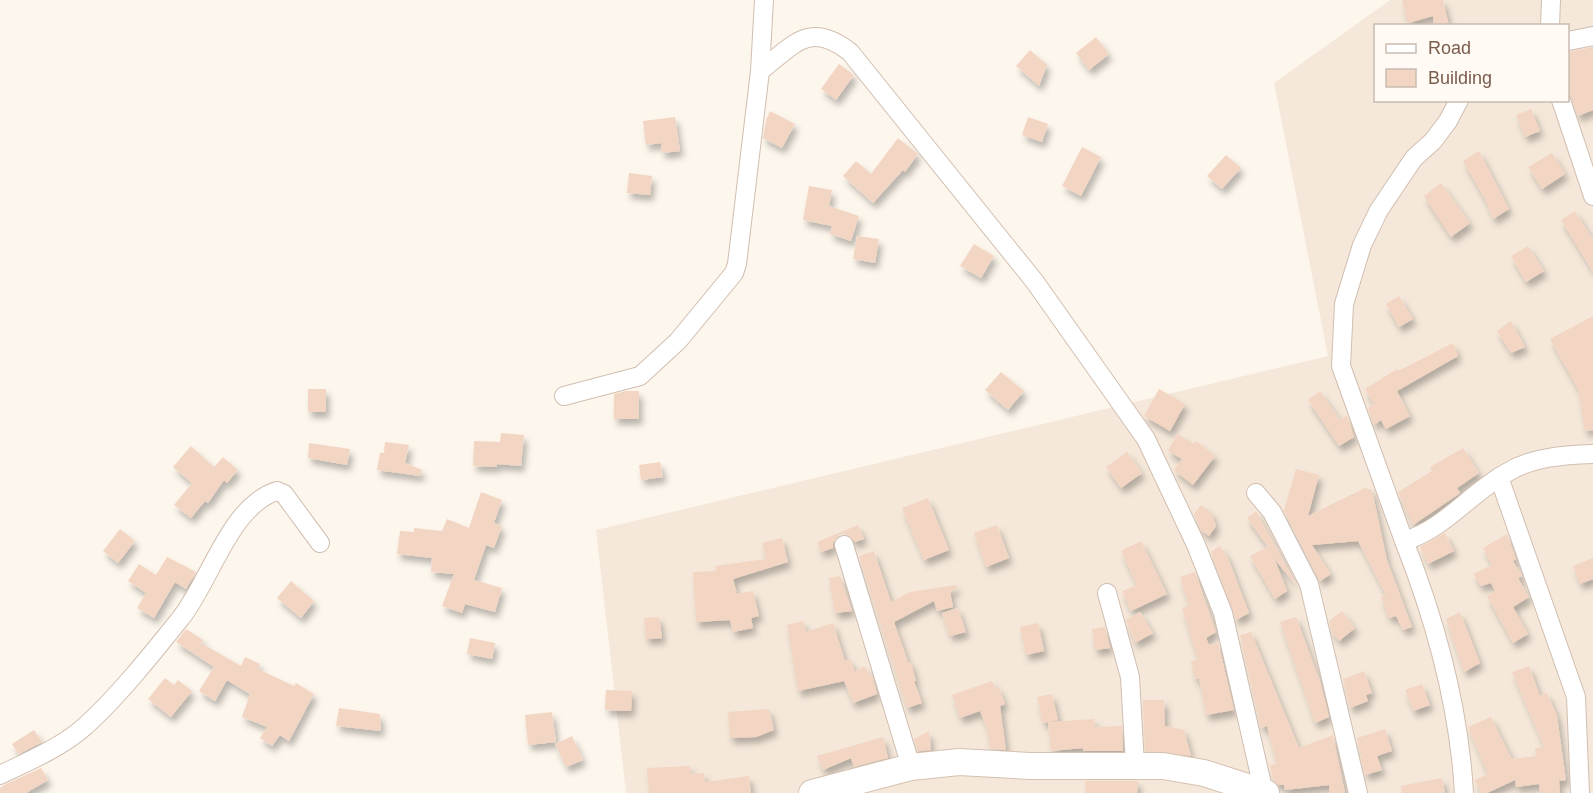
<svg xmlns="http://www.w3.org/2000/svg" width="1593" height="793" viewBox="0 0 1593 793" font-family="Arial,sans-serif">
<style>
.residential{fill:#f5e8da;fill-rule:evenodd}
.building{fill:#f3d5c3;filter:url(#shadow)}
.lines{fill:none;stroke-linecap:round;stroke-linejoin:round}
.street-casing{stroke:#d1beb0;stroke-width:20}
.secondary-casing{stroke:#d6c0b0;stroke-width:28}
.street{stroke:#fff;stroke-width:18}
.secondary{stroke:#fff;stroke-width:26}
</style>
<defs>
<filter id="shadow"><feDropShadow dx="3.5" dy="6" stdDeviation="3" flood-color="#0004"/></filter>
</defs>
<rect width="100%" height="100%" fill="#fdf6ec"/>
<path class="residential" d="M1390,0h203v793h-967l-30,-263 732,-174 -54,-273zM1376,26h192v74h-192z"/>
<g class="building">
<polygon points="1402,0 1443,0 1449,26 1434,26 1433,16 1408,23"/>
<polygon points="1096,37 1109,54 1089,70 1076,53"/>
<polygon points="1593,47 1593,110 1578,116 1568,91 1568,52"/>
<polygon points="1030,50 1047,65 1039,86 1016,66"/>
<polygon points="839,64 854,75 836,100 821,89"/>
<polygon points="1531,109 1540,131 1525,137 1516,115"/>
<polygon points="770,111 795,124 782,148 763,138 766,120"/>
<polygon points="675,117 680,151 662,153 661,143 646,145 643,121"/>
<polygon points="1028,117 1048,124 1042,142 1022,135"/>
<polygon points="898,138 918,154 905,172 903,170 873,203 843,176 856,161 871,174"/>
<polygon points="1082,147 1101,157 1081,196 1062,186"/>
<polygon points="1479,151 1509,209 1493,219 1485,199 1463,161"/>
<polygon points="1552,153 1565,174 1542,189 1528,167"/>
<polygon points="1226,155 1241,168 1222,189 1207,176"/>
<polygon points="629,173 652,176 650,195 627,193"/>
<polygon points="1441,183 1470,223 1451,237 1424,196"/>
<polygon points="809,186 832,190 829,206 859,216 851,241 830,234 832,226 803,220"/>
<polygon points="1575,211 1593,240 1593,272 1561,220"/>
<polygon points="857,236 879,239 875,263 853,259"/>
<polygon points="974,244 994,256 981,278 960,266"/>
<polygon points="1528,246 1544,271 1526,282 1511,256"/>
<polygon points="1399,296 1413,319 1399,327 1386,304"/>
<polygon points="1593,316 1593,430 1585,431 1578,389 1550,339"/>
<polygon points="1511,321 1525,347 1511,353 1497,331"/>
<polygon points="1453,343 1458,356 1397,391 1410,416 1386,429 1381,420 1374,425 1368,408 1374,404 1365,389 1397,369 1398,371"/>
<polygon points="1001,372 1024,391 1008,410 985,390"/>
<rect x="308" y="389" width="18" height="23"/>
<polygon points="1159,389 1185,404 1170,431 1144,416"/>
<polygon points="626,391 639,391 639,419 614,419 614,394"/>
<polygon points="1320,391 1340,420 1347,415 1354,437 1339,446 1308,400"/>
<polygon points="501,433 524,435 521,466 497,464 497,467 473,466 474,441 500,442"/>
<polygon points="1177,434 1194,444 1196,441 1215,456 1193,485 1174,470 1182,459 1168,451"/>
<polygon points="385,442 409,445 405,463 422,470 420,476 377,470 380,453 384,453"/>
<polygon points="309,443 350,449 347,465 308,458"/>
<polygon points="191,446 214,467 223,457 238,470 227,483 224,480 208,503 205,501 191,518 174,505 192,483 173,467"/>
<polygon points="1463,448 1479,473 1457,488 1460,493 1453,498 1413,525 1398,492 1432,471 1430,467"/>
<polygon points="1127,452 1142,473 1121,488 1106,467"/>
<polygon points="660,462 663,477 641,480 639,465"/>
<polygon points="1296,469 1319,475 1308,516 1365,488 1372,490 1387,560 1412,627 1403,630 1396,616 1389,618 1381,597 1386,595 1358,541 1312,545 1331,574 1320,581 1284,511"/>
<polygon points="481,492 502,500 494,523 502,526 494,548 486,545 474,580 502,588 495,612 465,604 462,613 442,606 454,574 431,572 432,558 397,554 400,531 414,532 414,528 442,531 447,519 469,528"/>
<polygon points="928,498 949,550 924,560 902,508"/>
<polygon points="1201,505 1211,512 1216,526 1209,536 1201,530 1194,514"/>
<polygon points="1256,511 1297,586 1275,560 1287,591 1275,599 1250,556 1268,547 1247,518"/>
<polygon points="858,525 864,539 855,542 847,534 840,534 833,542 833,548 821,552 817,542"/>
<polygon points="997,525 1009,558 986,567 974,533"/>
<polygon points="120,529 135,541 118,563 103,551"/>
<polygon points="1445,533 1454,551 1428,564 1420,547"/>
<polygon points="1507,534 1516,559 1513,561 1522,576 1518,578 1529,597 1513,607 1528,634 1513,643 1487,596 1495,591 1491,583 1481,586 1473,574 1492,565 1483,548"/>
<polygon points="782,538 788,562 733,579 737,594 753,591 759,616 751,618 753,628 733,632 730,620 696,622 693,572 716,571 715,566 766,559 762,543"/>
<polygon points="1141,541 1167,594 1131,611 1122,591 1137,585 1121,551"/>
<polygon points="1220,546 1228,558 1249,613 1236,620 1211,552"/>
<polygon points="874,551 891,602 910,592 956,585 957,588 950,592 953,607 937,611 934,601 894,622 908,662 911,662 916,681 914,681 922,703 907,708 859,556"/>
<polygon points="167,557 196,572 186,589 175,582 154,618 137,608 146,593 128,581 139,564 156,575"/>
<polygon points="1593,558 1593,579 1580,584 1573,566"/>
<polygon points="1195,572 1216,632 1206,638 1209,645 1218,642 1234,710 1206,715 1199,678 1195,679 1191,661 1198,660 1182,608 1189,606 1180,577"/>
<polygon points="840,576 852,611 835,613 829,578"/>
<polygon points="291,581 314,601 301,618 277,598"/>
<polygon points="958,608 966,632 950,636 942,613"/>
<polygon points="1342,611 1355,628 1339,641 1332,632 1329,621"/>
<polygon points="1140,612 1153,633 1135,643 1126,620"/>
<polygon points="1460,612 1480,663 1464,672 1446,619"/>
<polygon points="659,617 662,638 646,639 644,618"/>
<polygon points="1296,617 1320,681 1329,717 1315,723 1280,622"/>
<polygon points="803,621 806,632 833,623 845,661 850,659 855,672 864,666 873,679 877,694 853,703 844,681 798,691 787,625"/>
<polygon points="1038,623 1044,651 1026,655 1020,627"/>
<polygon points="1105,627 1110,648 1095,650 1092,629"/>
<polygon points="186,629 203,640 201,643 241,666 245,657 260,664 258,669 294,686 296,683 314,694 289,741 280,735 272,746 260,738 267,727 242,717 250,694 227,680 215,701 199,691 214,667 176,642"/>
<polygon points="1251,632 1299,748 1333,735 1345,793 1330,793 1329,785 1285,790 1284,785 1278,785 1273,780 1270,765 1277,764 1267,726 1261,728 1240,635"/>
<polygon points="470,638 495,643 492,659 467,654"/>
<polygon points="1529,666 1540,696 1547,693 1557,716 1566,780 1559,781 1560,793 1540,793 1539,784 1516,787 1515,780 1487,793 1481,793 1475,780 1488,774 1468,727 1491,717 1512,759 1536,756 1535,748 1544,747 1512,672"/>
<polygon points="1364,671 1372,693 1366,695 1368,701 1350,708 1343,679"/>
<polygon points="165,678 174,685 178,680 192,691 171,717 148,699"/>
<polygon points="992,681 996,689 999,688 1005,704 1000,706 1006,750 990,749 987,728 980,711 960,718 952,695"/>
<polygon points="1422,684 1430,705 1413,711 1405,690"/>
<polygon points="606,690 632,691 631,711 605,710"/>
<polygon points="1052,694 1058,720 1049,722 1094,719 1095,727 1122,726 1123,751 1083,751 1083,748 1051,751 1048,722 1043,723 1037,697"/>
<polygon points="1143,700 1164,700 1165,726 1184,730 1191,756 1145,751"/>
<polygon points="339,708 380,714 381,731 336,726"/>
<polygon points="769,709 774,730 756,737 730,738 728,712"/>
<polygon points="552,712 556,742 528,745 525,715"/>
<polygon points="1385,729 1392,751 1377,756 1382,770 1365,775 1357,738"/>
<polygon points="34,730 42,742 19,754 12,744"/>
<polygon points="929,731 931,750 918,751 914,739"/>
<polygon points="572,736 583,760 566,767 555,744"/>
<polygon points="883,737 888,758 854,767 851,758 823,770 817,756"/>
<polygon points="690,766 691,774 704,773 705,782 749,776 751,793 649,793 647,768"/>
<polygon points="41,768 48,780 26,793 0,793 0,788 4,785"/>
<polygon points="1442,778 1445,793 1402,793 1401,786"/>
<polygon points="1085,781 1138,781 1137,793 1086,793"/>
</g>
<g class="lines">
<defs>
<g id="street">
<polyline points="1550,26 1551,0"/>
<polyline points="1568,41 1593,36"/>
<path d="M760,71c34,-26 49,-51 90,-19l185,230 111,157 50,106 27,68 41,180"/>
<polyline points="1561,100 1593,196"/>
<polyline points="564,396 640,376 678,341 734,273 737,264 760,71 764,0"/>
<polyline points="1499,477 1576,697 1580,793"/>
<polyline points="1256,493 1272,512 1309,584 1358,793"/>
<polyline points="1404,541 1341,366 1344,304 1362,245 1379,210 1414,158 1433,141 1448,121 1459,100"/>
<polyline points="844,545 911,767"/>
<polyline points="1107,593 1130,677 1135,765"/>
<path d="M0,775c27,-13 60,-27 83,-47 33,-29 69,-74 97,-109 30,-36 49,-113 97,-128l7,3 36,49"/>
<path d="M1464,793c-5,-87 -28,-171 -60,-252 41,-12 67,-49 104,-69 25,-15 56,-17 85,-18"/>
</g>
<polyline id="secondary" points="812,793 911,767 959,762 1030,766 1163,766 1204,773 1266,793"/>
</defs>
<use href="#street" class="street-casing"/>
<use href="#secondary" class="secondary-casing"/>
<use href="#street" class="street"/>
<use href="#secondary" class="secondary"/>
</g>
<rect x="1374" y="24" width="195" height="78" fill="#fffaf3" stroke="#cabbb1" stroke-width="1.5"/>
<rect x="1386" y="44" width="30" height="9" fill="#ffffff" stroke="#cabbb1" stroke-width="1.5"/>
<text x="1428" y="54" font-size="18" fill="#7a5c4d">Road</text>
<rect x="1386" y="69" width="30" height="18" fill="#f3d5c3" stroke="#cabbb1" stroke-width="1.5"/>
<text x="1428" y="84" font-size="18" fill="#7a5c4d">Building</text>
</svg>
